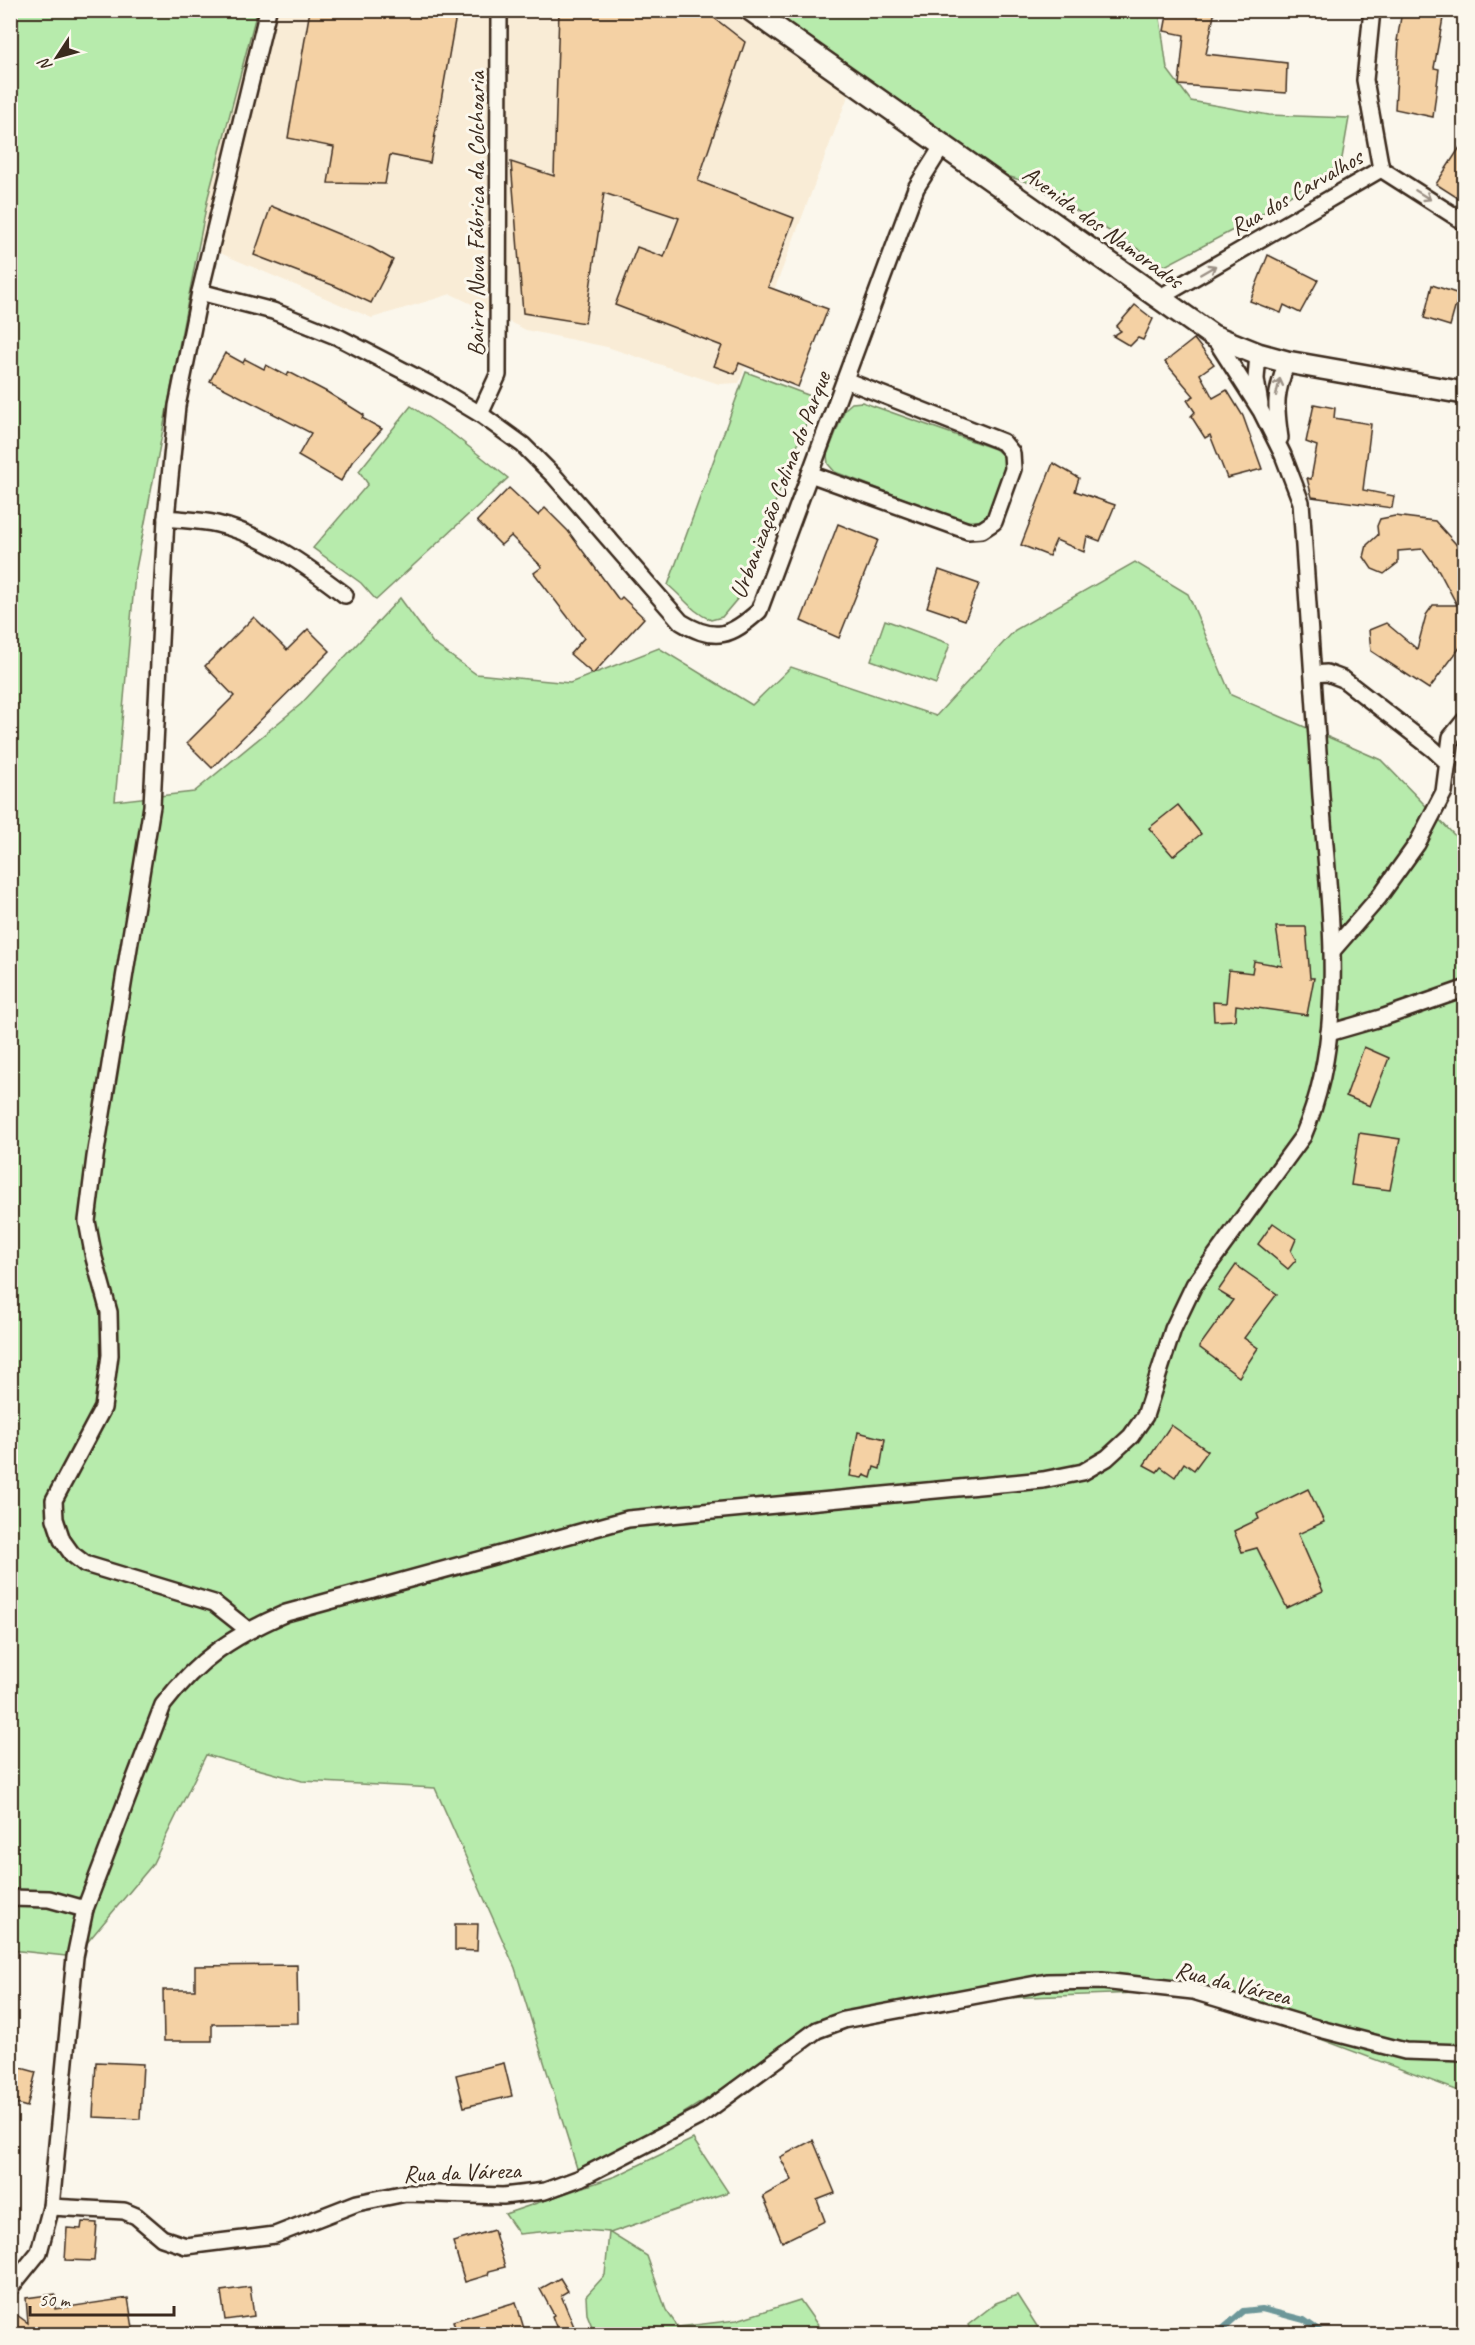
<svg xmlns="http://www.w3.org/2000/svg" width="1475" height="2345" viewBox="0 0 1475 2345" font-family="Caveat,sans-serif">
<style>
.built{fill:#f9ecd6}
.green{fill:#b7ebac;stroke:#798a65;stroke-width:1.5}
.lines{fill:none;stroke-linecap:round;stroke-linejoin:round}
.stream{stroke:#6d9799;stroke-width:6}
.building{fill:#f4d1a4;stroke:#3b2a1e;stroke-width:1.5}
.street-casing{stroke:#3b2a1e;stroke-width:20}
.secondary-casing{stroke:#3b2a1e;stroke-width:26}
.street{stroke:#fbf7ec;stroke-width:15}
.secondary{stroke:#fbf7ec;stroke-width:21}
.oneway{stroke:#9b9085}
.labels{text-anchor:middle;stroke-width:6;stroke-linejoin:round;paint-order:stroke}
.street-label{font-size:24px;fill:#3b2a1e;stroke:#fbf7ec}
</style>
<rect width="100%" height="100%" fill="#fbf7ec"/>
<filter id="ink" filterUnits="userSpaceOnUse"><feTurbulence type="fractalNoise" baseFrequency=".0167" numOctaves="2"/><feDisplacementMap in="SourceGraphic" scale="12" xChannelSelector="R" yChannelSelector="G"/><feConvolveMatrix kernelMatrix="1 2 1 2 8 2 1 2 1" color-interpolation-filters="sRGB"/></filter>
<g filter="url(#ink)">
<polygon class="built" points="242,11 751,11 881,101 848,96 739,383 719,384 607,347 526,330 451,294 372,318 199,244 208,197 256,14"/>
<g class="green">
<polygon points="242,10 256,15 208,197 135,574 115,801 194,792 301,704 400,598 433,643 476,674 570,683 659,648 752,705 791,667 936,716 1015,630 1135,562 1188,594 1231,695 1381,760 1464,845 1464,2093 1193,1991 952,2000 817,2030 580,2178 515,1968 435,1788 302,1781 206,1755 152,1865 75,1957 11,1950 10,11"/>
<polygon points="751,11 1159,11 1167,69 1191,101 1269,115 1349,118 1341,164 1250,221 1165,266 1034,184 976,167"/>
<path d="M746,372l70,26 -78,200 -16,19 -11,3c-19,-8 -27,-22 -43,-35z"/>
<path d="M862,402l133,47 10,8c0,14 -9,45 -17,57 -5,6 -11,8 -17,10l-136,-52 -7,-8 -1,-9 18,-46 7,-6z"/>
<polygon points="411,406 454,435 508,478 376,600 361,583 313,548 368,484 359,471"/>
<polygon points="885,620 950,644 936,684 871,660"/>
<polygon points="693,2139 728,2192 610,2233 647,2256 666,2310 678,2327 737,2320 800,2300 824,2334 595,2334 587,2314 586,2296 605,2275 609,2232 571,2229 519,2234 505,2214 616,2176"/>
<polygon points="1017,2295 1042,2334 972,2334 968,2325 996,2303"/>
</g>
<g class="lines">
<polyline class="stream" points="1217,2334 1243,2311 1262,2309 1304,2320 1324,2334"/>
</g>
<g class="building">
<polygon points="310,10 457,10 430,163 390,155 385,184 328,183 334,147 288,138"/>
<polygon points="559,10 704,10 745,42 698,181 794,218 768,287 828,309 798,387 739,363 735,374 714,366 722,346 615,305 637,247 664,257 679,218 604,193 585,323 523,313 511,162 554,176"/>
<polygon points="1168,10 1215,10 1206,54 1287,63 1286,93 1179,85 1184,35 1164,31"/>
<polygon points="1402,11 1443,18 1434,68 1439,69 1433,117 1395,109 1399,41 1397,41"/>
<polygon points="1464,141 1464,202 1436,184"/>
<polygon points="271,206 372,248 393,260 371,303 335,286 254,255"/>
<polygon points="1268,255 1318,280 1300,313 1284,305 1281,313 1250,301"/>
<polygon points="1432,285 1459,294 1450,326 1424,318"/>
<polygon points="1135,305 1153,319 1143,340 1138,338 1130,346 1113,336 1121,331 1116,327"/>
<polygon points="1194,339 1214,364 1200,374 1213,398 1227,390 1243,416 1262,469 1227,478 1210,435 1205,438 1191,416 1195,412 1187,400 1194,396 1165,362"/>
<polygon points="225,353 243,363 245,359 264,369 266,365 287,376 289,372 327,392 364,415 362,418 382,429 352,462 341,481 298,456 311,433 210,381"/>
<polygon points="1314,404 1335,408 1334,418 1371,424 1363,490 1394,496 1392,508 1312,497 1307,478 1311,479 1317,446 1306,442"/>
<polygon points="1053,463 1079,478 1075,491 1115,505 1100,541 1087,536 1084,552 1056,540 1049,556 1021,545"/>
<polygon points="509,488 538,515 545,508 568,531 619,600 622,597 644,618 593,674 570,654 584,638 534,573 542,567 511,536 501,545 477,521"/>
<polygon points="1395,516 1435,521 1455,543 1464,556 1464,642 1429,689 1371,651 1369,630 1386,623 1417,649 1426,615 1433,605 1457,605 1439,571 1423,549 1398,551 1398,563 1384,574 1372,569 1364,557 1367,545 1378,535 1377,526 1380,519"/>
<polygon points="838,524 878,540 839,638 801,621"/>
<polygon points="939,570 979,584 965,620 927,607"/>
<polygon points="254,617 287,650 308,629 330,651 212,768 187,743 234,696 205,666"/>
<polygon points="1178,805 1201,834 1173,856 1149,828"/>
<polygon points="1276,927 1306,927 1310,978 1314,978 1307,1015 1236,1005 1235,1020 1214,1021 1213,1002 1226,1003 1229,970 1252,973 1254,961 1282,966"/>
<polygon points="1364,1047 1389,1058 1370,1106 1346,1096"/>
<polygon points="1359,1133 1400,1139 1390,1190 1351,1185"/>
<polygon points="1273,1223 1296,1239 1291,1251 1296,1260 1288,1269 1258,1244"/>
<polygon points="1236,1265 1277,1294 1244,1338 1258,1348 1239,1377 1199,1347 1233,1300 1218,1291"/>
<polygon points="1171,1425 1208,1451 1194,1470 1184,1463 1175,1477 1161,1467 1157,1472 1144,1465"/>
<polygon points="858,1432 885,1439 880,1469 874,1467 871,1478 864,1475 862,1478 850,1476"/>
<polygon points="1308,1489 1324,1522 1298,1534 1323,1591 1287,1608 1257,1548 1242,1552 1234,1531 1259,1519 1257,1514"/>
<polygon points="455,1924 478,1924 477,1951 455,1950"/>
<polygon points="297,1965 298,2023 212,2024 212,2041 164,2041 163,1990 195,1990 195,1966"/>
<polygon points="96,2062 143,2064 140,2119 93,2117"/>
<polygon points="504,2063 512,2096 464,2107 456,2075"/>
<polygon points="10,2065 36,2072 27,2107 10,2102"/>
<polygon points="813,2140 835,2193 817,2200 825,2221 782,2242 763,2196 792,2180 780,2157"/>
<polygon points="82,2222 97,2223 94,2261 65,2260 67,2228 81,2229"/>
<polygon points="494,2230 505,2267 489,2271 488,2275 465,2282 453,2242"/>
<polygon points="560,2278 568,2291 561,2295 577,2334 559,2334 552,2316 554,2315 540,2289"/>
<polygon points="250,2287 254,2316 225,2320 221,2291"/>
<polygon points="55,2294 55,2309 128,2298 134,2334 10,2334 10,2310 28,2323 26,2298"/>
<polygon points="516,2302 525,2332 517,2334 457,2334 453,2321"/>
</g>
<g class="lines">
<defs>
<g id="street">
<polyline points="1372,10 1365,80 1381,169"/>
<polyline points="1381,169 1464,222"/>
<path d="M200,292l73,19 65,26 97,50 45,27 43,31 32,32 126,145c34,21 50,14 78,-11l157,-423 27,-43"/>
<polyline points="1157,299 1381,169"/>
<polyline points="1258,354 1256,379 1260,405"/>
<polyline points="480,414 498,375 499,10"/>
<path d="M1280,438c-5,-34 -5,-44 7,-76"/>
<polyline points="810,474 968,531 982,530 994,522 1013,469 1012,453 1003,442 845,380"/>
<path d="M166,518c17,2 34,2 51,6 47,11 90,42 128,71"/>
<polyline points="1313,674 1327,673 1343,679 1433,749 1448,763"/>
<polyline points="1332,951 1379,897 1417,844 1444,792 1451,737 1464,721"/>
<polyline points="1329,1033 1384,1017 1464,989"/>
<polyline points="248,1630 214,1603 85,1564 72,1554 62,1540 55,1519 54,1500 103,1408 110,1355 109,1312 94,1258 87,1221 95,1157 152,806 166,518 177,406 200,292 268,10"/>
<polyline points="10,1898 49,1899 85,1909"/>
<polyline points="51,2207 124,2211 136,2216 162,2238 186,2246 275,2235 357,2203 406,2193 503,2196 545,2191 580,2178 700,2116 817,2030 844,2020 1047,1982 1102,1981 1193,1991 1316,2028 1405,2051 1464,2053"/>
<path d="M10,2288l29,-36 12,-45 24,-250 10,-48 78,-204c36,-47 70,-69 123,-92l342,-94 415,-39 40,-8 24,-14 24,-22 14,-20 28,-87 21,-44 109,-149c46,-106 26,-229 18,-340 -6,-98 -13,-196 -20,-294l-18,-47 -22,-44 -48,-75"/>
</g>
<polyline id="secondary" points="751,10 1213,336 1258,354 1287,362 1464,393"/>
</defs>
<use href="#street" class="street-casing"/>
<use href="#secondary" class="secondary-casing"/>
<use href="#street" class="street"/>
<use href="#secondary" class="secondary"/>
</g>
<defs><path id="oneway-shaft" d="M-6 0H5M1.5-3L5.5 0L1.5 3" fill="none" stroke-width="1.6" stroke-linecap="round" stroke-linejoin="round" transform="scale(1.5)"/></defs>
<g class="oneway">
<use href="#oneway-shaft" transform="translate(1423 195) rotate(32)"/>
<use href="#oneway-shaft" transform="translate(1208 270) rotate(-30)"/>
<use href="#oneway-shaft" transform="translate(1278 387) rotate(-77)"/>
</g>
</g>
<g class="labels">
<g class="street-label">
<text transform="translate(1296 192) rotate(-30)" y="8">Rua dos Carvalhos</text>
<text transform="translate(476 214) rotate(-90)" y="8">Bairro Nova Fábrica da Colchoaria</text>
<text transform="translate(1103 227) rotate(36)" y="8">Avenida dos Namorados</text>
<text transform="translate(780 485) rotate(-69)" y="8">Urbanização Colina do Parque</text>
<text transform="translate(1233 1983) rotate(14)" y="8">Rua da Várzea</text>
<text transform="translate(462 2172) rotate(-2)" y="8">Rua da Váreza</text>
</g>
</g>
<rect width="1475" height="2345" fill="none" stroke="#fbf7ec" stroke-width="36"/>
<rect x="18" y="18" width="1439" height="2309" fill="none" stroke="#3b2a1e" stroke-width="2" filter="url(#ink)"/>
<g transform="translate(57 57) rotate(234)" stroke="#fbf7ec" stroke-width="4.5" paint-order="stroke">
<path d="M0-4.5L10 22L0 15L-10 22Z" fill="#3b2a1e"/>
<text y="-9" font-size="16" font-weight="bold" text-anchor="middle" fill="#3b2a1e">N</text>
</g>
<path d="M30 2306v9h144v-9" fill="none" stroke="#3b2a1e" stroke-width="3"/>
<text x="39" y="2306" font-size="18" fill="#3b2a1e" stroke="#fbf7ec" stroke-width="4.5" paint-order="stroke">50 m</text>
</svg>
